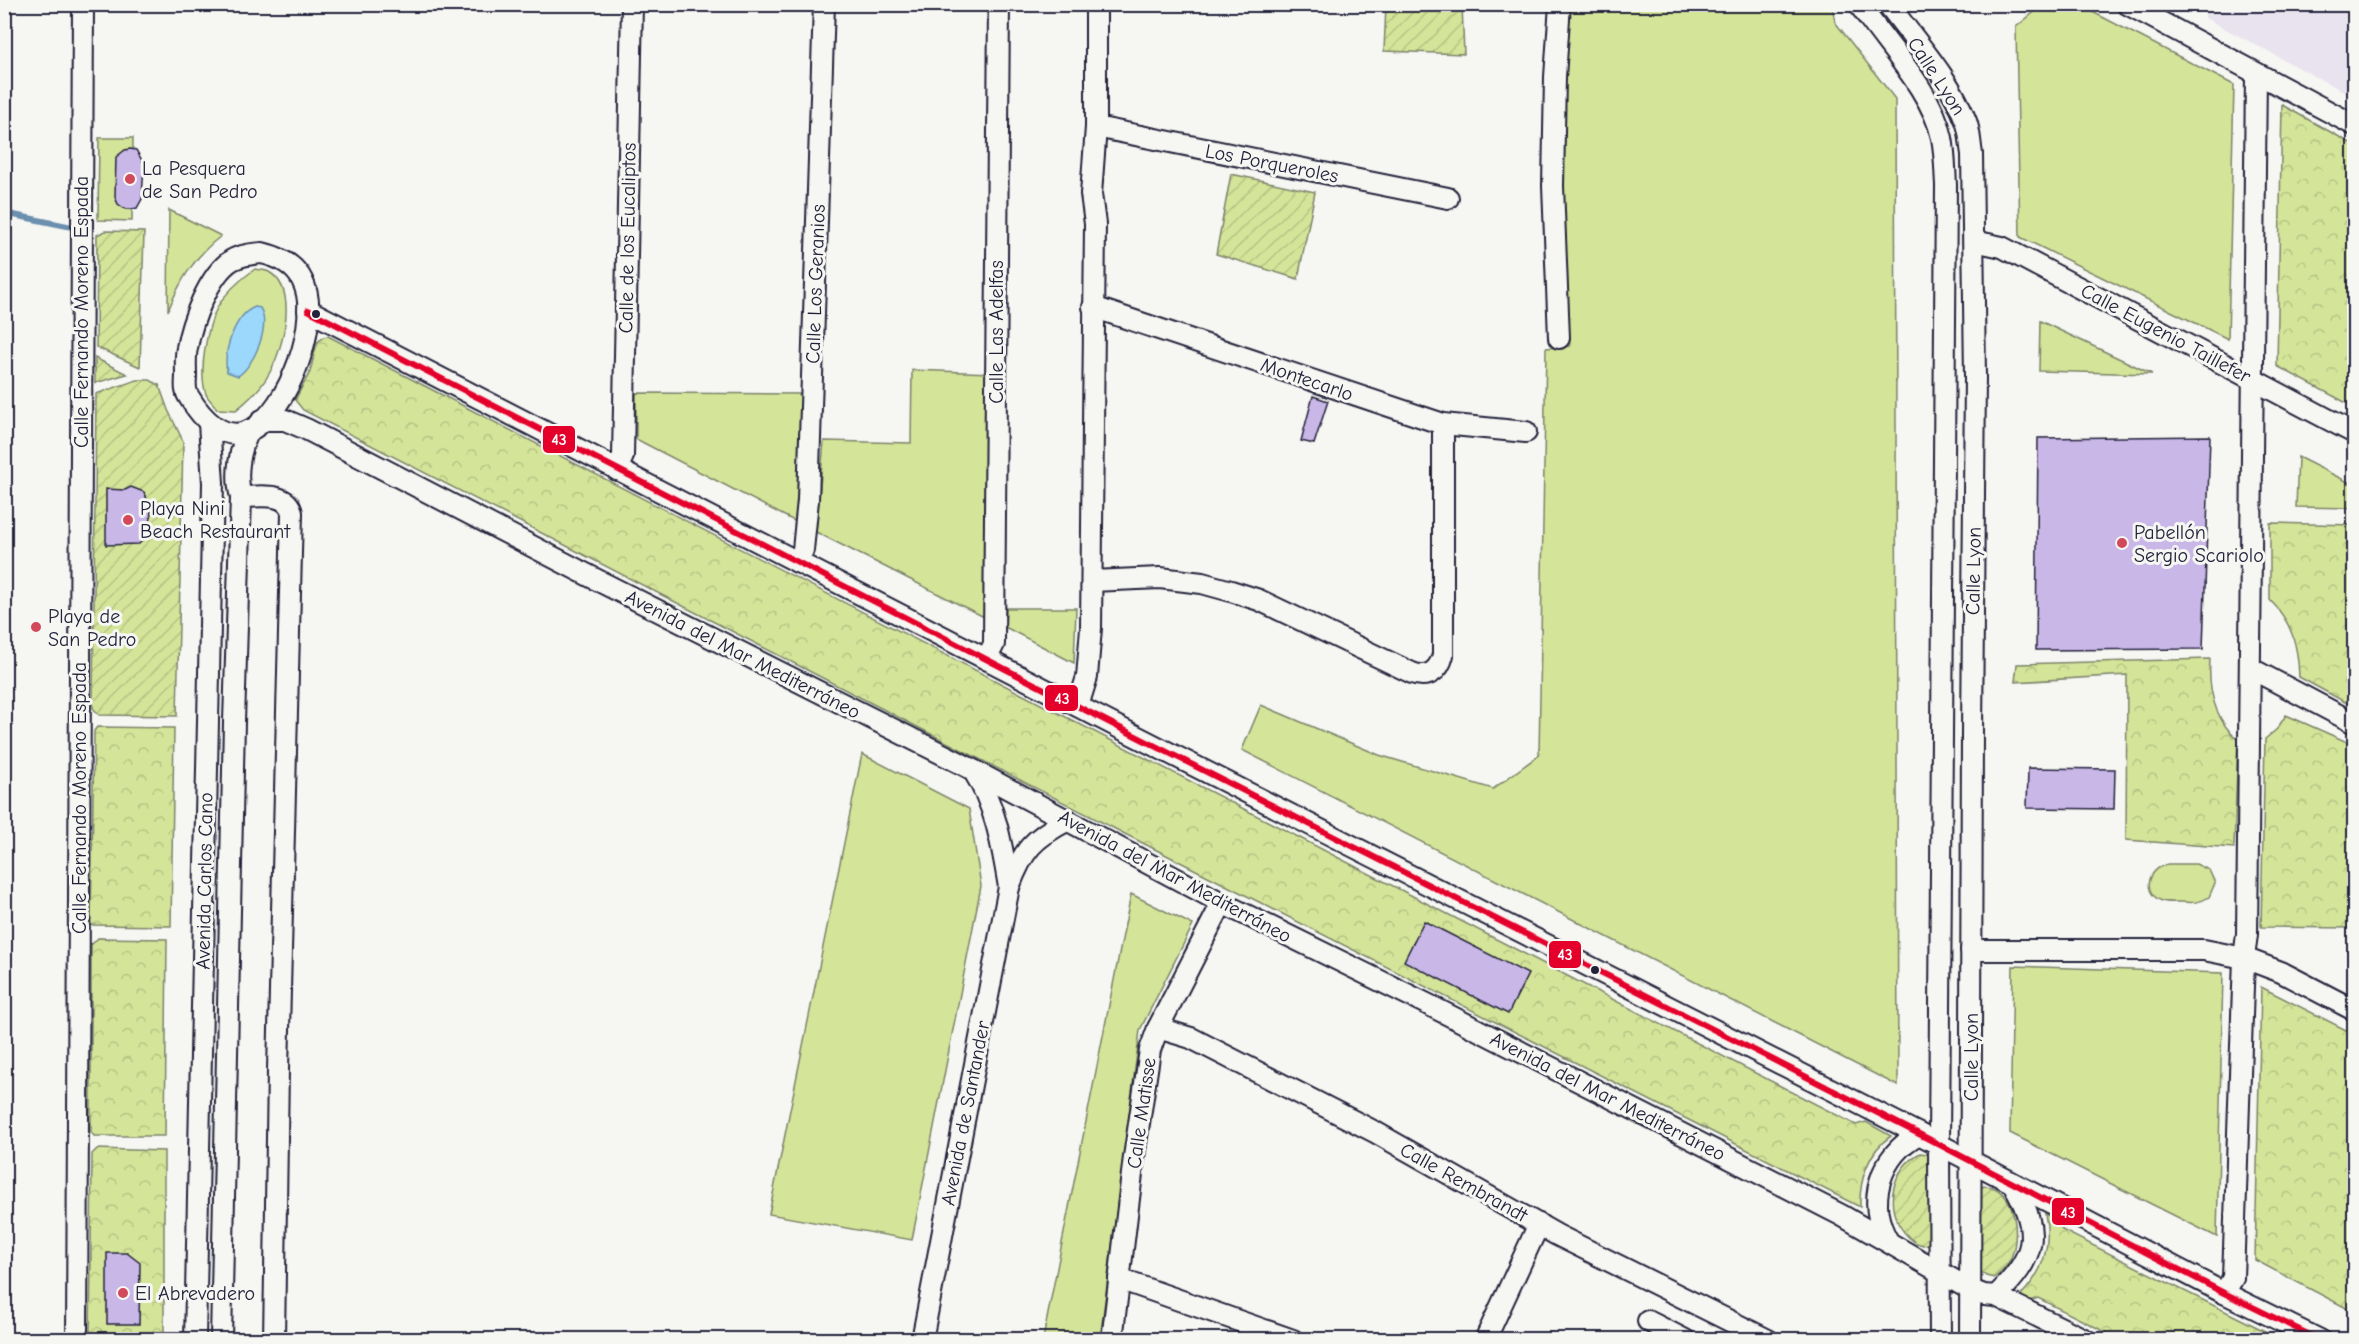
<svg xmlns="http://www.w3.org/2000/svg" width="2359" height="1344" viewBox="0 0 2359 1344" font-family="'Comic Neue',sans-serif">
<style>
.built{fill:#e8e3ef}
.grass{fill:#d4e498;stroke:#7b836a;stroke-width:1.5}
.park{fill:url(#park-crowns);stroke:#7b836a;stroke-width:1.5}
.garden{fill:url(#garden-furrows);stroke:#7b836a;stroke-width:1.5}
.water{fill:#9cd7fc;stroke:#6b8faf;stroke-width:1.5}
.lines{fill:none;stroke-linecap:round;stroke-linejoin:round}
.stream{stroke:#6b8faf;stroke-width:6}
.building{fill:#c9b7e8;stroke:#22223b;stroke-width:1.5}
.minor-casing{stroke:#22223b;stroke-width:24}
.minor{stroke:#f6f6f2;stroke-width:20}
.bus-1-casing{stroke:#f6f6f2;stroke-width:10}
.bus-1{stroke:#e4002b;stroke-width:6}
.poi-dot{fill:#d1495b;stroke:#f6f6f2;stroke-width:2}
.bus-dot{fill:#22223b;stroke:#f6f6f2;stroke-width:2}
.labels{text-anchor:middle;stroke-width:6;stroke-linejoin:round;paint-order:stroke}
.street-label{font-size:20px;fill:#22223b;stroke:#f6f6f2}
.poi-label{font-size:20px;fill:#22223b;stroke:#f6f6f2;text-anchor:start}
.line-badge{stroke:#f6f6f2;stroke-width:2}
.badge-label{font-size:16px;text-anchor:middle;font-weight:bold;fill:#fff}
</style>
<defs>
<pattern id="park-crowns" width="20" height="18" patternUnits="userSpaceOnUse" patternTransform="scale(1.5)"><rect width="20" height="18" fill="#d4e498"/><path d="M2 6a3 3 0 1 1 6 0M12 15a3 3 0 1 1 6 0" fill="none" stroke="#b6c384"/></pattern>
<pattern id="garden-furrows" width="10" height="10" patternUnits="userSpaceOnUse" patternTransform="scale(1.5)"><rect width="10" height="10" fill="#d4e498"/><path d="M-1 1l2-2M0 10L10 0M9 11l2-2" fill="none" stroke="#b6c384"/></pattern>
</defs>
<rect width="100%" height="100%" fill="#f6f6f2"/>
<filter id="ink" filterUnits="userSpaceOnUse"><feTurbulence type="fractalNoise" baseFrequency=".0167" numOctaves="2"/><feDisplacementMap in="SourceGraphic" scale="12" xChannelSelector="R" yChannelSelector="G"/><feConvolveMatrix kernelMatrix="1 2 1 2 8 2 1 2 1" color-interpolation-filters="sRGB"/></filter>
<g filter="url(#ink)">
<polygon class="built" points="2205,5 2354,5 2354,97 2205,18"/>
<g class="grass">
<polygon points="2044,4 2079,5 2234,85 2228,339 2020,237 2016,27"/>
<polygon points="1568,5 1832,5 1835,22 1895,99 1898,1086 1242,750 1261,705 1379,755 1493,789 1539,755 1546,348 1570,346 1560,171 1559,68"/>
<polygon points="99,138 133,138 132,221 98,220"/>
<path d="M169,210l52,26c-26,20 -41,44 -53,75z"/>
<path d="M255,269c4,1 10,1 14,3 30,17 14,76 1,100 -8,16 -20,27 -34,38l-19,-1c-3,-5 -9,-10 -11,-15 -8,-22 1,-68 12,-88 9,-15 23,-27 37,-37z"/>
<polygon points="2040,321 2152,374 2039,371"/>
<polygon points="912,370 990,373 988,619 816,532 824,441 911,443"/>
<polygon points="636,393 804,394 800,524 636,439"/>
<polygon points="2298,457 2354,485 2354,508 2296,507"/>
<polygon points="1006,608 1076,608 1074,663 1005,627"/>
<polygon points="862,754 969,809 981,886 912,1240 769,1214"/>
<path d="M2168,864h28l13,6 6,13 -6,14c-9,6 -17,6 -27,5 -6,0 -14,1 -20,-1 -21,-8 -14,-33 6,-37z"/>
<polygon points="1131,894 1193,925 1140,1030 1100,1339 1043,1339"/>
<polygon points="2013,966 2223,973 2217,1237 2010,1133"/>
</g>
<g class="park">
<polygon points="2282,105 2354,145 2354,407 2277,366"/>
<path d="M328,336l1528,789 10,-3 25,14c-23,15 -32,45 -31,71l-739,-375 -818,-422 -8,-10 15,-28 7,-29 6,-6z"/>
<path d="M2270,523l84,2v182l-55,-30c-1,-31 -7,-55 -29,-77z"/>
<path d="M2210,659c-2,30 4,60 28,81l-4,108 -108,-8 1,-165 -112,7 2,-18z"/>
<polygon points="2286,715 2354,745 2354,928 2261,927 2265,739 2277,729"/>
<polygon points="97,727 174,728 171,926 91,925 94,731"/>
<polygon points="98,938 167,939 165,1136 94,1136 91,1132 91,945"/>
<polygon points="2261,987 2354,1034 2354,1312 2255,1260"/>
<polygon points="97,1149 164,1151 164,1339 90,1340 92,1154"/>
<path d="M2045,1214l15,8 2,8 219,109h-162l-81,-41 -8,3 -10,-5c23,-23 32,-51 25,-82z"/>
</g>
<g class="garden">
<polygon points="1386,5 1462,5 1464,54 1384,51"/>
<polygon points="1231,174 1315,192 1298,279 1216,254"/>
<polygon points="105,231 144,232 140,367 96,347 97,235"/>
<polygon points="95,358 127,374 95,383"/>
<polygon points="137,380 150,380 159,385 168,410 183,441 177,716 99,715 93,708 96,394"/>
<path d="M1920,1153l7,1 4,4v81l-3,5 -5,1c-8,-1 -14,-7 -19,-13 -21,-26 -12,-63 16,-79z"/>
<path d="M1984,1186c33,0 37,52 26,74 -4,8 -9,13 -16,18l-8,-2 -6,-5v-82z"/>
</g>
<path class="water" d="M255,307l5,1c11,18 -6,58 -22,68l-11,-4c-4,-20 7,-57 28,-65z"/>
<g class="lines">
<polyline class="stream" points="4,213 72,227"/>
</g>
<g class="building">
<polygon points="130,149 136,150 144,164 142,199 137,208 132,209 125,209 118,204 115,197 116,157 125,150"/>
<polygon points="1313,396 1328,401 1314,444 1301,441"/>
<polygon points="2210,436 2203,649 2036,650 2038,438"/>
<polygon points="131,487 144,492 151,509 150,532 139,544 106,545 106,489 125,490"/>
<polygon points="2028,768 2115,769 2114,809 2027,808"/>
<polygon points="1424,921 1528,974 1508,1014 1404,961"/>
<polygon points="107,1253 127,1253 140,1263 139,1324 107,1324"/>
</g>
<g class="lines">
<defs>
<g id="minor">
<path d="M1859,4c27,41 73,86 83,134 3,15 3,32 4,47l-7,960 1,195"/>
<path d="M1888,4c27,37 62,74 78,117 4,10 4,22 6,33l3,222 -3,358 -2,606"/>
<polyline points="2127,4 2354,125"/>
<polyline points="1096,127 1448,198"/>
<polyline points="1974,241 2002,247 2354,433"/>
<path d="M262,253c17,4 32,11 40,27 21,39 -13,129 -51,150 -27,14 -50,-13 -62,-33 -5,-7 -3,-14 -3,-22 0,-8 -1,-18 1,-27 4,-25 22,-74 45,-88 9,-5 20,-6 30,-7z"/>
<polyline points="1093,307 1443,424 1526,432"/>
<polyline points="308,310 1120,728 1919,1134 2224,1293 2320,1340"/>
<polyline points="1559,338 1553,186 1555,77 1560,4"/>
<polyline points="262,420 285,420 306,429 603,583 960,763 1222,903 1429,1005 1841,1215 1971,1290 1984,1295 1996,1296 2086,1340"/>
<polyline points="617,470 623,456 632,4"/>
<path d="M241,497c17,0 47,-6 51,16l-14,557 -4,270"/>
<polyline points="797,562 803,550 808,500 824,4"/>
<path d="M1092,581l68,-3 42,5 29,8 28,9 153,73c16,6 27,-2 31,-18v-231"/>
<polyline points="987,658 994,644 999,4"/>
<polyline points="2250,668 2354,723"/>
<polyline points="1078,706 1087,677 1091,628 1095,224 1091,194 1096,127 1096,4"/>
<path d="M973,770c23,36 29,76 36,117"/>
<polyline points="1971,950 2204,950 2244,958 2281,972 2354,1010"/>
<polyline points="1158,1028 1191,1038 1375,1132 1557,1235 1768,1340"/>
<path d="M1888,1241c-23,-39 -8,-86 31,-107"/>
<polyline points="1119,1279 1293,1340"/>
<polyline points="2224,1293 2233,1278 2244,958 2247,934 2256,74"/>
<path d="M1996,1296c39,-38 46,-62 18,-111"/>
<polyline points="1648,1321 1685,1340"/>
<polyline points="77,1340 83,4"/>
<polyline points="195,1340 213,483 209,423"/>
<path d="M221,1340l13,-618 7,-225c-6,-20 -2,-49 9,-67"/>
<path d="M922,1340l87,-453c14,-37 24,-49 59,-67"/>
<polyline points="1112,1340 1134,1157 1150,1050 1158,1028 1222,903"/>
<polyline points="1485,1340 1539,1224"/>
</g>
</defs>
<use href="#minor" class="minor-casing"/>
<use href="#minor" class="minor"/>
<defs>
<polyline id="bus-1" points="308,310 1120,728 1919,1134 2224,1293 2320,1340"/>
</defs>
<use href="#bus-1" class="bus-1-casing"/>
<use href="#bus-1" class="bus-1"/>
</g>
</g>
<g class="poi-dot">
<circle cx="130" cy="179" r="6"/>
<circle cx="128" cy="520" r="6"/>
<circle cx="2122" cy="543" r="6"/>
<circle cx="36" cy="627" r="6"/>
<circle cx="123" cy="1293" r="6"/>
</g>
<g class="bus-dot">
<circle cx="316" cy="314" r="5"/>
<circle cx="1595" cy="970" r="5"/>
</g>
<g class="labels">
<g class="street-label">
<text transform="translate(1937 76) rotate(57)" y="7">Calle Lyon</text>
<text transform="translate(1272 163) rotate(11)" y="7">Los Porqueroles</text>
<text transform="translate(627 238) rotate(-89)" y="7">Calle de los Eucaliptos</text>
<text transform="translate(815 284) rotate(-88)" y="7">Calle Los Geranios</text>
<text transform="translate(81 312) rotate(-90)" y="7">Calle Fernando Moreno Espada</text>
<text transform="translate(996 332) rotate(-90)" y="7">Calle Las Adelfas</text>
<text transform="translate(2166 333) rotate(28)" y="7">Calle Eugenio Taillefer</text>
<text transform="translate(1307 379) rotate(19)" y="7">Montecarlo</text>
<text transform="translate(1973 571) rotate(-89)" y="7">Calle Lyon</text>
<text transform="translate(743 654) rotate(27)" y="7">Avenida del Mar Mediterráneo</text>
<text transform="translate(79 798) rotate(-90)" y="7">Calle Fernando Moreno Espada</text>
<text transform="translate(1175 876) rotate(28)" y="7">Avenida del Mar Mediterráneo</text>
<text transform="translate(204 881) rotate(-89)" y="7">Avenida Carlos Cano</text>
<text transform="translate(1971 1057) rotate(-90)" y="7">Calle Lyon</text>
<text transform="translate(1608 1096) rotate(27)" y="7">Avenida del Mar Mediterráneo</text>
<text transform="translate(965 1113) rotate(-79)" y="7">Avenida de Santander</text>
<text transform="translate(1141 1113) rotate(-82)" y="7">Calle Matisse</text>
<text transform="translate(1464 1182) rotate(29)" y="7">Calle Rembrandt</text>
</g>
<g class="poi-label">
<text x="142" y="175">La Pesquera<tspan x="142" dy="23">de San Pedro</tspan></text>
<text x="140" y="515">Playa Nini<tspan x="140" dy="23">Beach Restaurant</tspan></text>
<text x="2134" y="539">Pabellón<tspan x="2134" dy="23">Sergio Scariolo</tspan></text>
<text x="48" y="623">Playa de<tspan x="48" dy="23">San Pedro</tspan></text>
<text x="135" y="1300">El Abrevadero</text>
</g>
</g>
<g class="line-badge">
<rect x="542" y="425" width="34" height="29" rx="6" fill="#e4002b"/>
<rect x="1044" y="684" width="35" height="28" rx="6" fill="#e4002b"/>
<rect x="1548" y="940" width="34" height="29" rx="6" fill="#e4002b"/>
<rect x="2051" y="1197" width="34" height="29" rx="6" fill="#e4002b"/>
</g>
<g class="badge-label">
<text x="559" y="445">43</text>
<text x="1062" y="704">43</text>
<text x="1565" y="960">43</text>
<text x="2068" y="1218">43</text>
</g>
<rect width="2359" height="1344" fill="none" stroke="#f6f6f2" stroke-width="24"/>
<rect x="12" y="12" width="2335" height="1320" fill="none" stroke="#22223b" stroke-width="2" filter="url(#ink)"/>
</svg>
